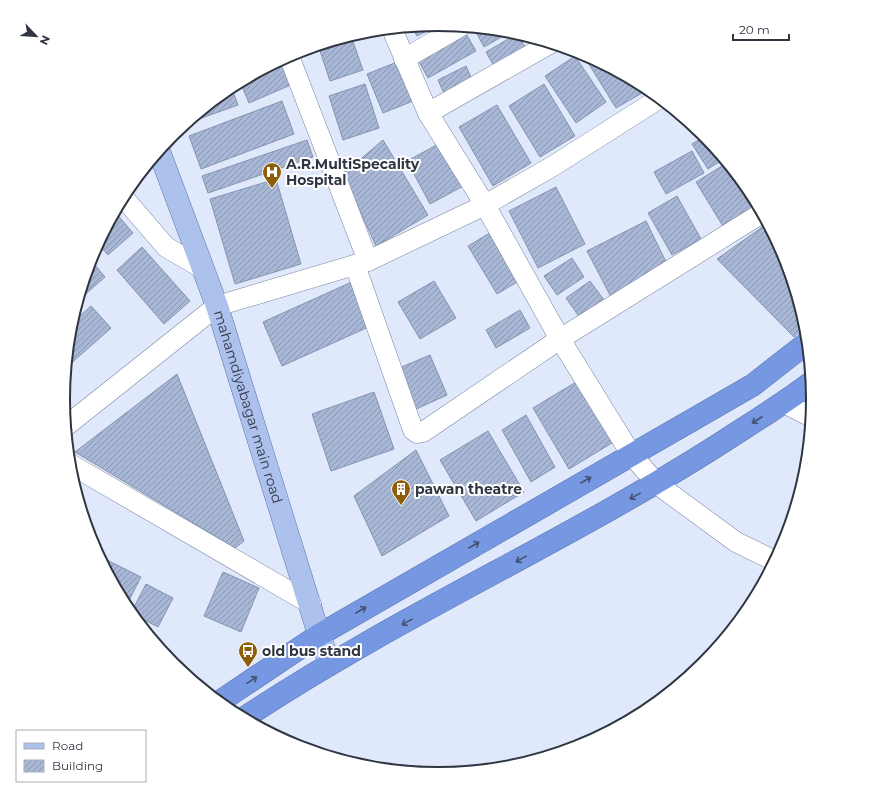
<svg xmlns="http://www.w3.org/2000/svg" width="877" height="798" viewBox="0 0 877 798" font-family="Montserrat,sans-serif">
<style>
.building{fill:url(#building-hatch);stroke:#8693b0}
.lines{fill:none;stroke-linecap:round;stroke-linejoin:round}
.minor-casing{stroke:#7785a1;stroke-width:21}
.major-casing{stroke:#5d75a9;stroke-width:23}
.highway-casing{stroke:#5d75a9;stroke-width:23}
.minor{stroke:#fff;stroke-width:20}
.major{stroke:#adc1ed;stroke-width:22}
.highway{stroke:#7697e1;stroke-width:22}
.oneway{stroke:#445271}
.labels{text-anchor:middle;stroke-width:4;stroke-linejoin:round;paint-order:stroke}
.poi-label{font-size:14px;font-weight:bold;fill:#2f3541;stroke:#fff;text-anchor:start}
.street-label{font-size:14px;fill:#2f3541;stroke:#fff}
.rim{fill:none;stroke:#2f3541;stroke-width:2}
</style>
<defs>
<pattern id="building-hatch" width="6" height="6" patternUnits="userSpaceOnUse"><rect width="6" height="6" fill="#a9b7d6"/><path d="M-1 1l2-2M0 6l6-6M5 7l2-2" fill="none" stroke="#8a96af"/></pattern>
</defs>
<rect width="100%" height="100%" fill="#e0e9fc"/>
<g class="building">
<polygon points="440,24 417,36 412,27 439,24"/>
<polygon points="479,28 512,31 484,47 475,30"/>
<polygon points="465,32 476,51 428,78 417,58"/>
<polygon points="517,34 527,50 495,68 486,52"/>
<polygon points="351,36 363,70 330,81 318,45"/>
<polygon points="582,53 647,87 649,89 616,108"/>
<polygon points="575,56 606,102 576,123 545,76"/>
<polygon points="282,61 293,84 249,103 240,82"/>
<polygon points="397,62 413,101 383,113 367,74"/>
<polygon points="466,66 474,84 446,98 438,80"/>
<polygon points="365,84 379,128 343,140 329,96"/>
<polygon points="544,84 575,136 540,157 509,106"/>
<polygon points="232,89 238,105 185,124 224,93"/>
<polygon points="282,101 294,134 201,169 189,136"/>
<polygon points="497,105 531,163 493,186 459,127"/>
<polygon points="705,136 724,159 708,169 692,144"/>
<polygon points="307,140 313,157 208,193 202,176"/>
<polygon points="383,140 428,215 376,246 343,174"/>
<polygon points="444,141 467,184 430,204 407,161"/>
<polygon points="692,151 704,173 666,194 654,172"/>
<polygon points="725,164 753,210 724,228 696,182"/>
<polygon points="276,179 301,264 235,284 210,199"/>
<polygon points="556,187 585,244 538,268 509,211"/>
<polygon points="677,196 701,239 672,255 648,213"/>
<polygon points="115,212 133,233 108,255 98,244"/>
<polygon points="646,221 669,268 611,297 587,251"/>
<polygon points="768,223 785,256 806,326 794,337 717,259"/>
<polygon points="493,231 522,279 497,294 468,246"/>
<polygon points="142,247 190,301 164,324 117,270"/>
<polygon points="572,258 584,277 557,295 544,276"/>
<polygon points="91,260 105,277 79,300"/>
<polygon points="354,281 373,325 282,366 263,322"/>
<polygon points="434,281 456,318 420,339 398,302"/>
<polygon points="590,281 604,300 580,318 566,298"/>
<polygon points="91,306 111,328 67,367 72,323"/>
<polygon points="520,310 530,328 496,348 486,330"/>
<polygon points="430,355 447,395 414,410 397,369"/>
<polygon points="177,374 244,541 235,548 75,452"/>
<polygon points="581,379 617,440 569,469 533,408"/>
<polygon points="374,392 394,449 331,471 312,414"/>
<polygon points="526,415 555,467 531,482 502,430"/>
<polygon points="488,431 524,492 476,521 440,460"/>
<polygon points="416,450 449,516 382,556 354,496"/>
<polygon points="103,558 141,577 126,606 101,560"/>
<polygon points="223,572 259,588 241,632 204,616"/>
<polygon points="146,584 173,598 158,627 131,613"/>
</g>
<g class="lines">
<defs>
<g id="minor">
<polyline points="392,29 428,113 485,205 560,339 631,454 657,484 736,542 775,561"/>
<polyline points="289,56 368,261"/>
<polyline points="404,59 461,26"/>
<polyline points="428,113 551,43"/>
<polyline points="123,197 166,247 202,268"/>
<polyline points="355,265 413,430 417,433 423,432 560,339 762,213"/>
<polyline points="784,403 812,417"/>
<polyline points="66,426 217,306 368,261 485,205 553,166 660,98"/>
<polyline points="70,464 311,604"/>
</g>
<g id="major">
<path id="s1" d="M159,151l58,155 102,329 11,29"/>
</g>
<g id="highway">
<polyline points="219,702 319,635 753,385 808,342"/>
<path d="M244,718c152,-101 320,-175 474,-273 32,-21 64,-40 94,-63"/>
</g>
</defs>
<use href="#minor" class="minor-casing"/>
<use href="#major" class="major-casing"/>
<use href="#highway" class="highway-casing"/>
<use href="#minor" class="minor"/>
<use href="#major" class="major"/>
<use href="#highway" class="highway"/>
</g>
<defs><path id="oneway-shaft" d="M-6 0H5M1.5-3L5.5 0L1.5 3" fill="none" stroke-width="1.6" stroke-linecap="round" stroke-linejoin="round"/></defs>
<g class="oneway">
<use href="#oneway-shaft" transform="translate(757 420) rotate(147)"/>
<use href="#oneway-shaft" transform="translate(586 480) rotate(-30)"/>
<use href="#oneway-shaft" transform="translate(635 496) rotate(151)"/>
<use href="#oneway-shaft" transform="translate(474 545) rotate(-30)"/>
<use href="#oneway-shaft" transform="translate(521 559) rotate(151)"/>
<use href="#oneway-shaft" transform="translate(361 610) rotate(-30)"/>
<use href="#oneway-shaft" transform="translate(407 622) rotate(151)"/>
<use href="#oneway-shaft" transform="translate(252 680) rotate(-34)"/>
</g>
<defs>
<symbol id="hospital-pin" viewBox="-11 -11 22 30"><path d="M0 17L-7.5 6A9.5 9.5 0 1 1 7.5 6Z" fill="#8e5d08" stroke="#fff"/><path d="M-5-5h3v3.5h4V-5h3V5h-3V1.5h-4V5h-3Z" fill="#fff"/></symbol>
<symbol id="building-pin" viewBox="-11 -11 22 30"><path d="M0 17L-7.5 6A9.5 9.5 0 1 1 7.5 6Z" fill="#8e5d08" stroke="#fff"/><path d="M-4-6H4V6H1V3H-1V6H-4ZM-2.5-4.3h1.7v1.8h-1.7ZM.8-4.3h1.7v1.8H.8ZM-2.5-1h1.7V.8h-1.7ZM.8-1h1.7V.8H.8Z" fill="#fff"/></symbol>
<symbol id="bus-pin" viewBox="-11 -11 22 30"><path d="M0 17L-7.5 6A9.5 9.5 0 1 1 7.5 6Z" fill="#8e5d08" stroke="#fff"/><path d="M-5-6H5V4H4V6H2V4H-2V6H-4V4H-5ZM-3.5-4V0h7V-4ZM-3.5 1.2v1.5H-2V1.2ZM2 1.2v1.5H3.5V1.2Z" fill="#fff"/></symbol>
</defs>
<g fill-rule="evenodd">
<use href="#hospital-pin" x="261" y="161" width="22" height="30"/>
<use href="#building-pin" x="390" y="478" width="22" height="30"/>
<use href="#bus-pin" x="237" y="640" width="22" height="30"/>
</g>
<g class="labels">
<g class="poi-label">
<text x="286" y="169">A.R.MultiSpecality<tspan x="286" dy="16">Hospital</tspan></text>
<text x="415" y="494">pawan theatre</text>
<text x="262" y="656">old bus stand</text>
</g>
<g class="street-label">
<text dy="5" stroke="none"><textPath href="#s1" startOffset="271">mahamdiyabagar main road</textPath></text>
</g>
</g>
<path d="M0 0H877V798H0ZM70 399a368 368 0 1 1 736 0a368 368 0 1 1-736 0Z" fill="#fff" fill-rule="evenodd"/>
<path class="rim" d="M70 399a368 368 0 1 1 736 0a368 368 0 1 1-736 0Z"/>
<rect x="16" y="730" width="130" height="52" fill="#ffffff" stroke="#acaeb3"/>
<rect x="24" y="743" width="20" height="6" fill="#adc1ed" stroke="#acaeb3"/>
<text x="52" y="750" font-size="12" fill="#2f3541">Road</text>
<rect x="24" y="760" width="20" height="12" fill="url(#building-hatch)" stroke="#acaeb3"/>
<text x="52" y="770" font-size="12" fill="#2f3541">Building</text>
<g transform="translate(36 36) rotate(115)" stroke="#ffffff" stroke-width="3" paint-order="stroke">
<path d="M0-3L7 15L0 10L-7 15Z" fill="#2f3541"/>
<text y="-6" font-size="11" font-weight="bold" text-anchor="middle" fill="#2f3541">N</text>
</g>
<path d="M733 34v6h56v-6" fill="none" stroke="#2f3541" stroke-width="2"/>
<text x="739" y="34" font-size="12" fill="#2f3541" stroke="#ffffff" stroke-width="3" paint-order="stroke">20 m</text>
</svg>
